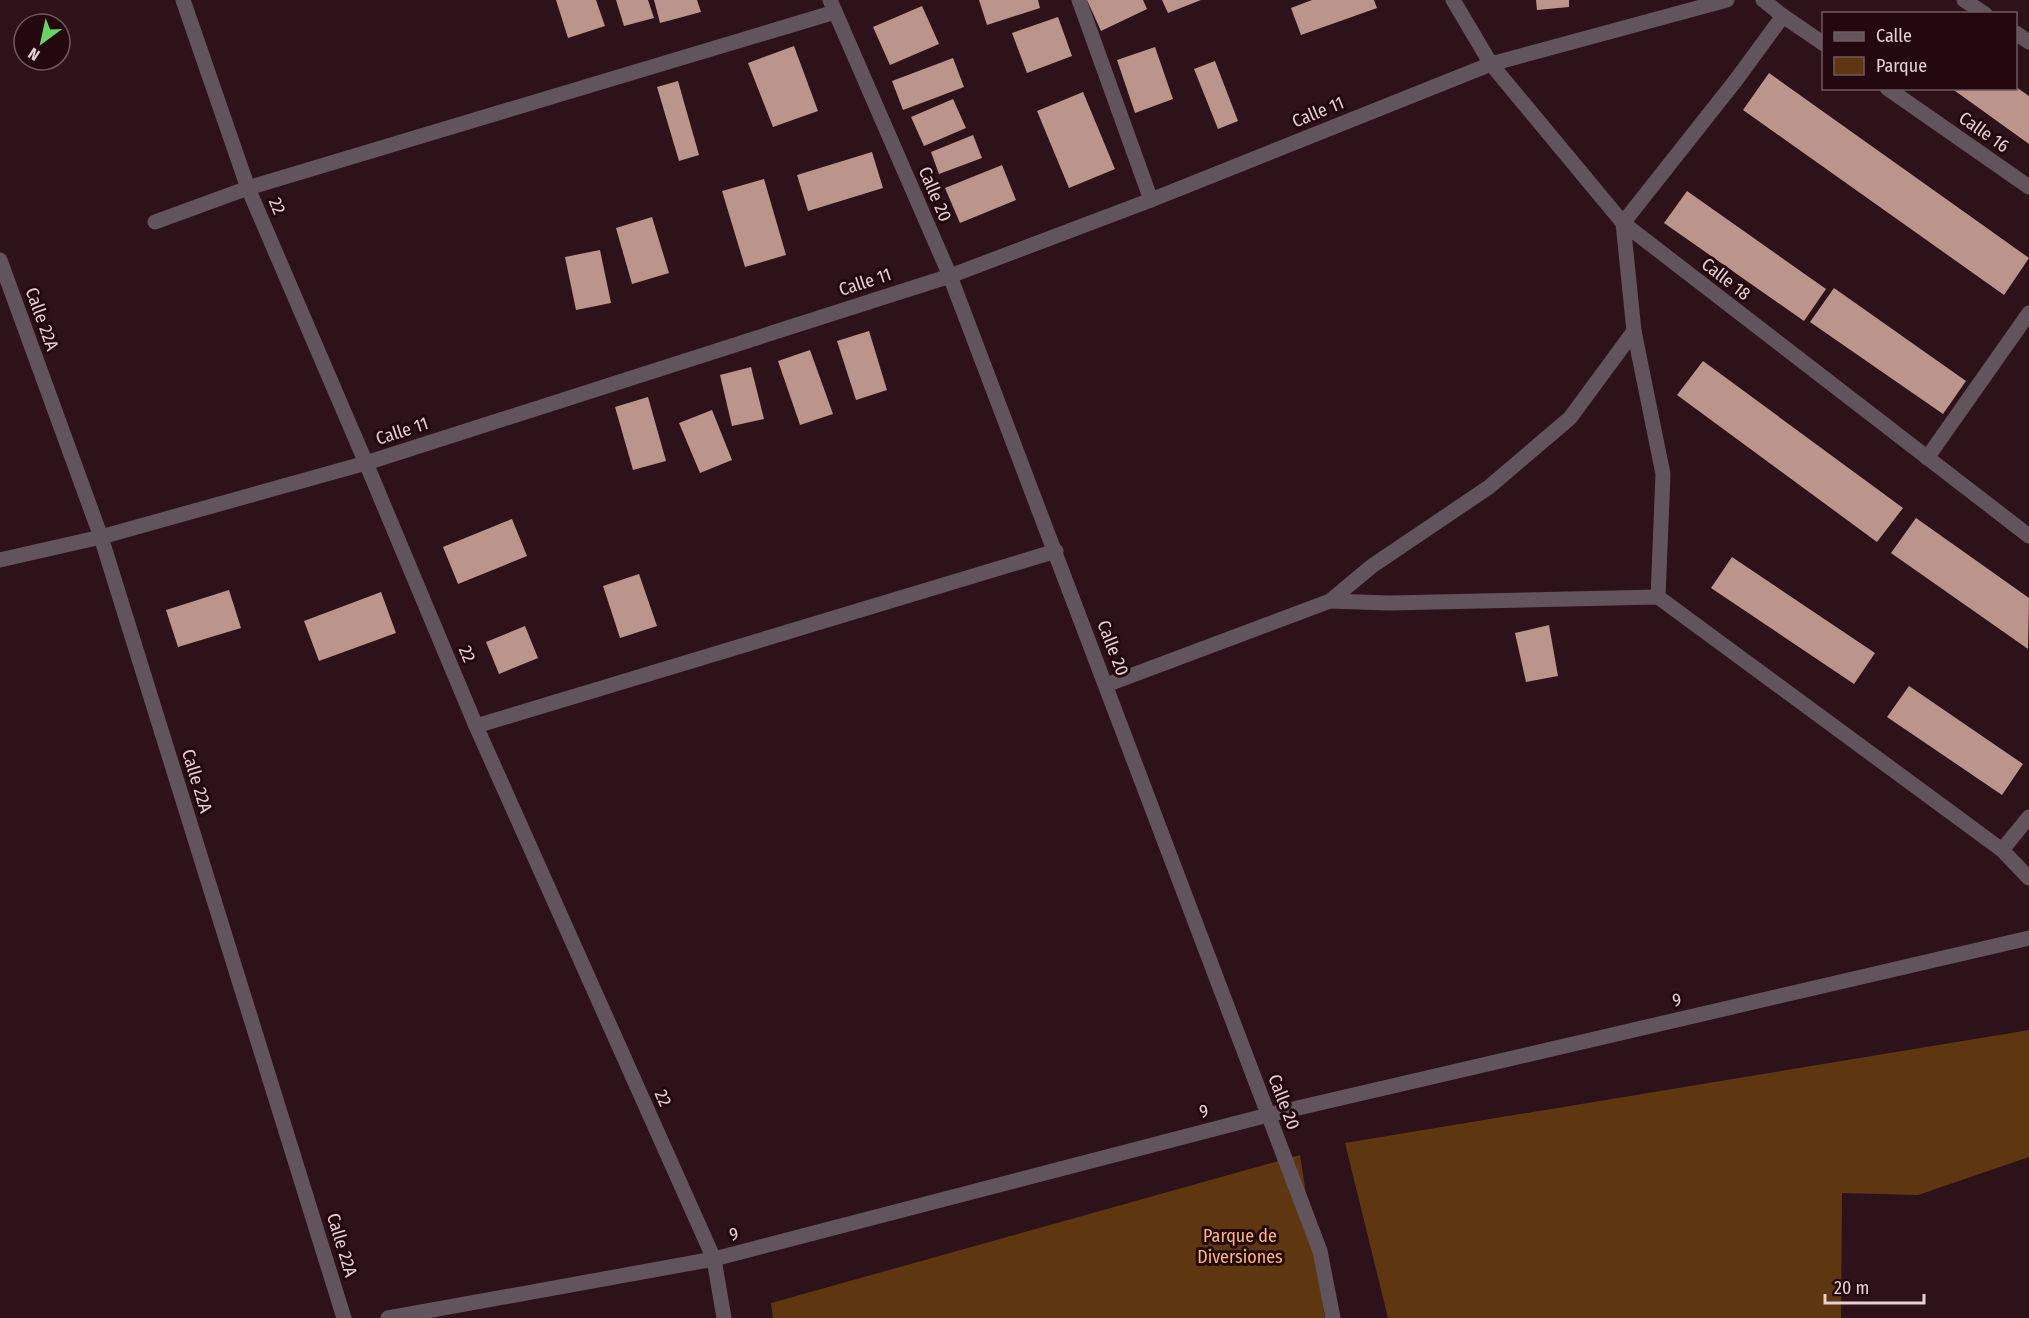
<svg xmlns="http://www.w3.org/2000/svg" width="2029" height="1318" viewBox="0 0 2029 1318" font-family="'Fira Sans Condensed',sans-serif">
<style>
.green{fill:#5e3710}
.building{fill:#bb958c}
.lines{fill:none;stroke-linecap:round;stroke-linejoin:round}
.lane{stroke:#61545d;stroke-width:15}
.street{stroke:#61545d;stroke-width:15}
.labels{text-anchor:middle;stroke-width:6;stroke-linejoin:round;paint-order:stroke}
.street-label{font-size:18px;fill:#e5d0d4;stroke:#240810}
.park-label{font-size:18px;fill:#fbb77e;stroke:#240810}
</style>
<rect width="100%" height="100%" fill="#2e1219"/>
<g class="green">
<polygon points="2029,1030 2029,1157 1918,1195 1842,1193 1841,1318 1388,1318 1345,1143"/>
<polygon points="1300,1155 1325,1318 773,1318 771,1303"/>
</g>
<g class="building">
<polygon points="556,0 596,0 605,26 568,38"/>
<polygon points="616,0 648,0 654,18 624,26"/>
<polygon points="654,0 697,0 701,12 660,23"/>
<polygon points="979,0 1038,0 1040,8 987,25"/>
<polygon points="1087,0 1143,0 1147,9 1101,31"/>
<polygon points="1162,0 1201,0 1168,13"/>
<polygon points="1312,0 1374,0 1377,8 1301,35 1291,8"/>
<polygon points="1536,0 1569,0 1569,7 1537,10"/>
<polygon points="922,6 939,44 890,65 873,27"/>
<polygon points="1058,17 1072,56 1027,73 1012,33"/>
<polygon points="794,46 818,111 773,127 748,63"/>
<polygon points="1155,47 1173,99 1135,113 1117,60"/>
<polygon points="953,58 964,87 903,110 892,81"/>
<polygon points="1215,61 1238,121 1218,129 1194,69"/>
<polygon points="1769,73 2029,258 2004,295 1743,110"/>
<polygon points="678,81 699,155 679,161 657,87"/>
<polygon points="2016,87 2029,96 2029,144 1951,88 2016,88"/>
<polygon points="1083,92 1115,169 1069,188 1037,111"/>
<polygon points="953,99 966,128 924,146 911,117"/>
<polygon points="973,135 982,158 939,174 931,152"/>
<polygon points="872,152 883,188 808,211 797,175"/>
<polygon points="1002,165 1016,200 960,223 945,188"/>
<polygon points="764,179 786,255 745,267 722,191"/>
<polygon points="1687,191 1826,289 1804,321 1664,223"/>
<polygon points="652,217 669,273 632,284 616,228"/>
<polygon points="600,250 611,303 576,310 565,257"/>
<polygon points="1834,288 1966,381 1943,414 1810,322"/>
<polygon points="869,331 887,390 856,400 837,341"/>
<polygon points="810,350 833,414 800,425 778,361"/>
<polygon points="1703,361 1903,508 1877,542 1677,395"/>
<polygon points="751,367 764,419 732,426 720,375"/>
<polygon points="648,397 666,461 633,470 615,407"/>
<polygon points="712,410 732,460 700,473 679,423"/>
<polygon points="1916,518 2029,598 2028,649 1891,553"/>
<polygon points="512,519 527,556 458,584 443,547"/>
<polygon points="1732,557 1875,653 1854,684 1711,588"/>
<polygon points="639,574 657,626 620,638 603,586"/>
<polygon points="229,590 241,628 178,647 166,610"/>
<polygon points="381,592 396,633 319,661 304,621"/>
<polygon points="1549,625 1558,676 1526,682 1515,633"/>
<polygon points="525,626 538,658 499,674 486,642"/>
<polygon points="1909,686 2023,764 2002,795 1887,717"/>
</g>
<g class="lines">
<g class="lane">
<polyline points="1964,0 1985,14"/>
<polyline points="2016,33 2029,42"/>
<polyline points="1623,223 1736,80 1783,16"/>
<polyline points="1927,458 2029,313"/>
<polyline points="2002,850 2029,817"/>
</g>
<g class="street">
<polyline points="183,0 248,188 366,463 476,726 714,1259 724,1318"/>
<polyline points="830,0 950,276 1320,1251 1333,1318"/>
<polyline points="1079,0 1151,200"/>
<polyline points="1453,0 1491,64 1623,223 2029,536"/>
<polyline points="1763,0 1783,16 1824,44"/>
<polyline points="1887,88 2029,187"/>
<polyline points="155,222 248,188 835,12"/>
<polyline points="1623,223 1634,331 1663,474 1658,597"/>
<polyline points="0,260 101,537 344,1318"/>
<polyline points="0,560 101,537 366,463 950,276 1151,200 1491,64 1727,0"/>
<polyline points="1330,601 1389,603 1658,597 2002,850 2029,878"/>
<polyline points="1106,685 1330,601 1372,566 1489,487 1570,418 1634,331"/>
<polyline points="476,726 1056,551"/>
<polyline points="388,1318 714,1259 1268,1115 2029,938"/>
</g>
</g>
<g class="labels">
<g class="street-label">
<text transform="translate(1318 112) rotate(-22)" y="6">Calle 11</text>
<text transform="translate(1984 132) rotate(35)" y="6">Calle 16</text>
<text transform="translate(935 194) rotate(67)" y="6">Calle 20</text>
<text transform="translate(277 206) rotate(67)" y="6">22</text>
<text transform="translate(1726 279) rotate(38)" y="6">Calle 18</text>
<text transform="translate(865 282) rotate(-18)" y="6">Calle 11</text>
<text transform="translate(42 319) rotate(70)" y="6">Calle 22A</text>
<text transform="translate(402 431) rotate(-18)" y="6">Calle 11</text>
<text transform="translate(1113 648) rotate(69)" y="6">Calle 20</text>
<text transform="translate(467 654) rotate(67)" y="6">22</text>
<text transform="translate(197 781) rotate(73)" y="6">Calle 22A</text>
<text transform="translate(1677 1000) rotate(-13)" y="6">9</text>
<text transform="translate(663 1098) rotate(66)" y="6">22</text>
<text transform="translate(1284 1102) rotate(69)" y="6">Calle 20</text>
<text transform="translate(1204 1111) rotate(-15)" y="6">9</text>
<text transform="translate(734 1234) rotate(-15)" y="6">9</text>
<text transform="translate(342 1245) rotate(73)" y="6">Calle 22A</text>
</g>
<g class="park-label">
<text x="1240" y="1242">Parque de<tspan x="1240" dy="21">Diversiones</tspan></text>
</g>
</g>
<rect x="1822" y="12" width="195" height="78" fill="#240810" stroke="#71585e" stroke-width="1.5"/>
<rect x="1834" y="32" width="30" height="9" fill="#61545d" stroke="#71585e" stroke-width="1.5"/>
<text x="1876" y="42" font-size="18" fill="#e5d0d4">Calle</text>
<rect x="1834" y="57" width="30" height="18" fill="#5e3710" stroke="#71585e" stroke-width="1.5"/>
<text x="1876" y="72" font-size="18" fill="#e5d0d4">Parque</text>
<g transform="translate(42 42) rotate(213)"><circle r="28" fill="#240810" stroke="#71585e" stroke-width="1.5"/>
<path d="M0-4.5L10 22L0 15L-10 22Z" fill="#6ad364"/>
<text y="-9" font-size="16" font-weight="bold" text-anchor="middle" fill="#e5d0d4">N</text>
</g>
<path d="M1825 1294v9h99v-9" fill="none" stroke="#e5d0d4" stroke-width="3"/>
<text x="1834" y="1294" font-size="18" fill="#e5d0d4" stroke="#240810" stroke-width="4.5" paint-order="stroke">20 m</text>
</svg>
